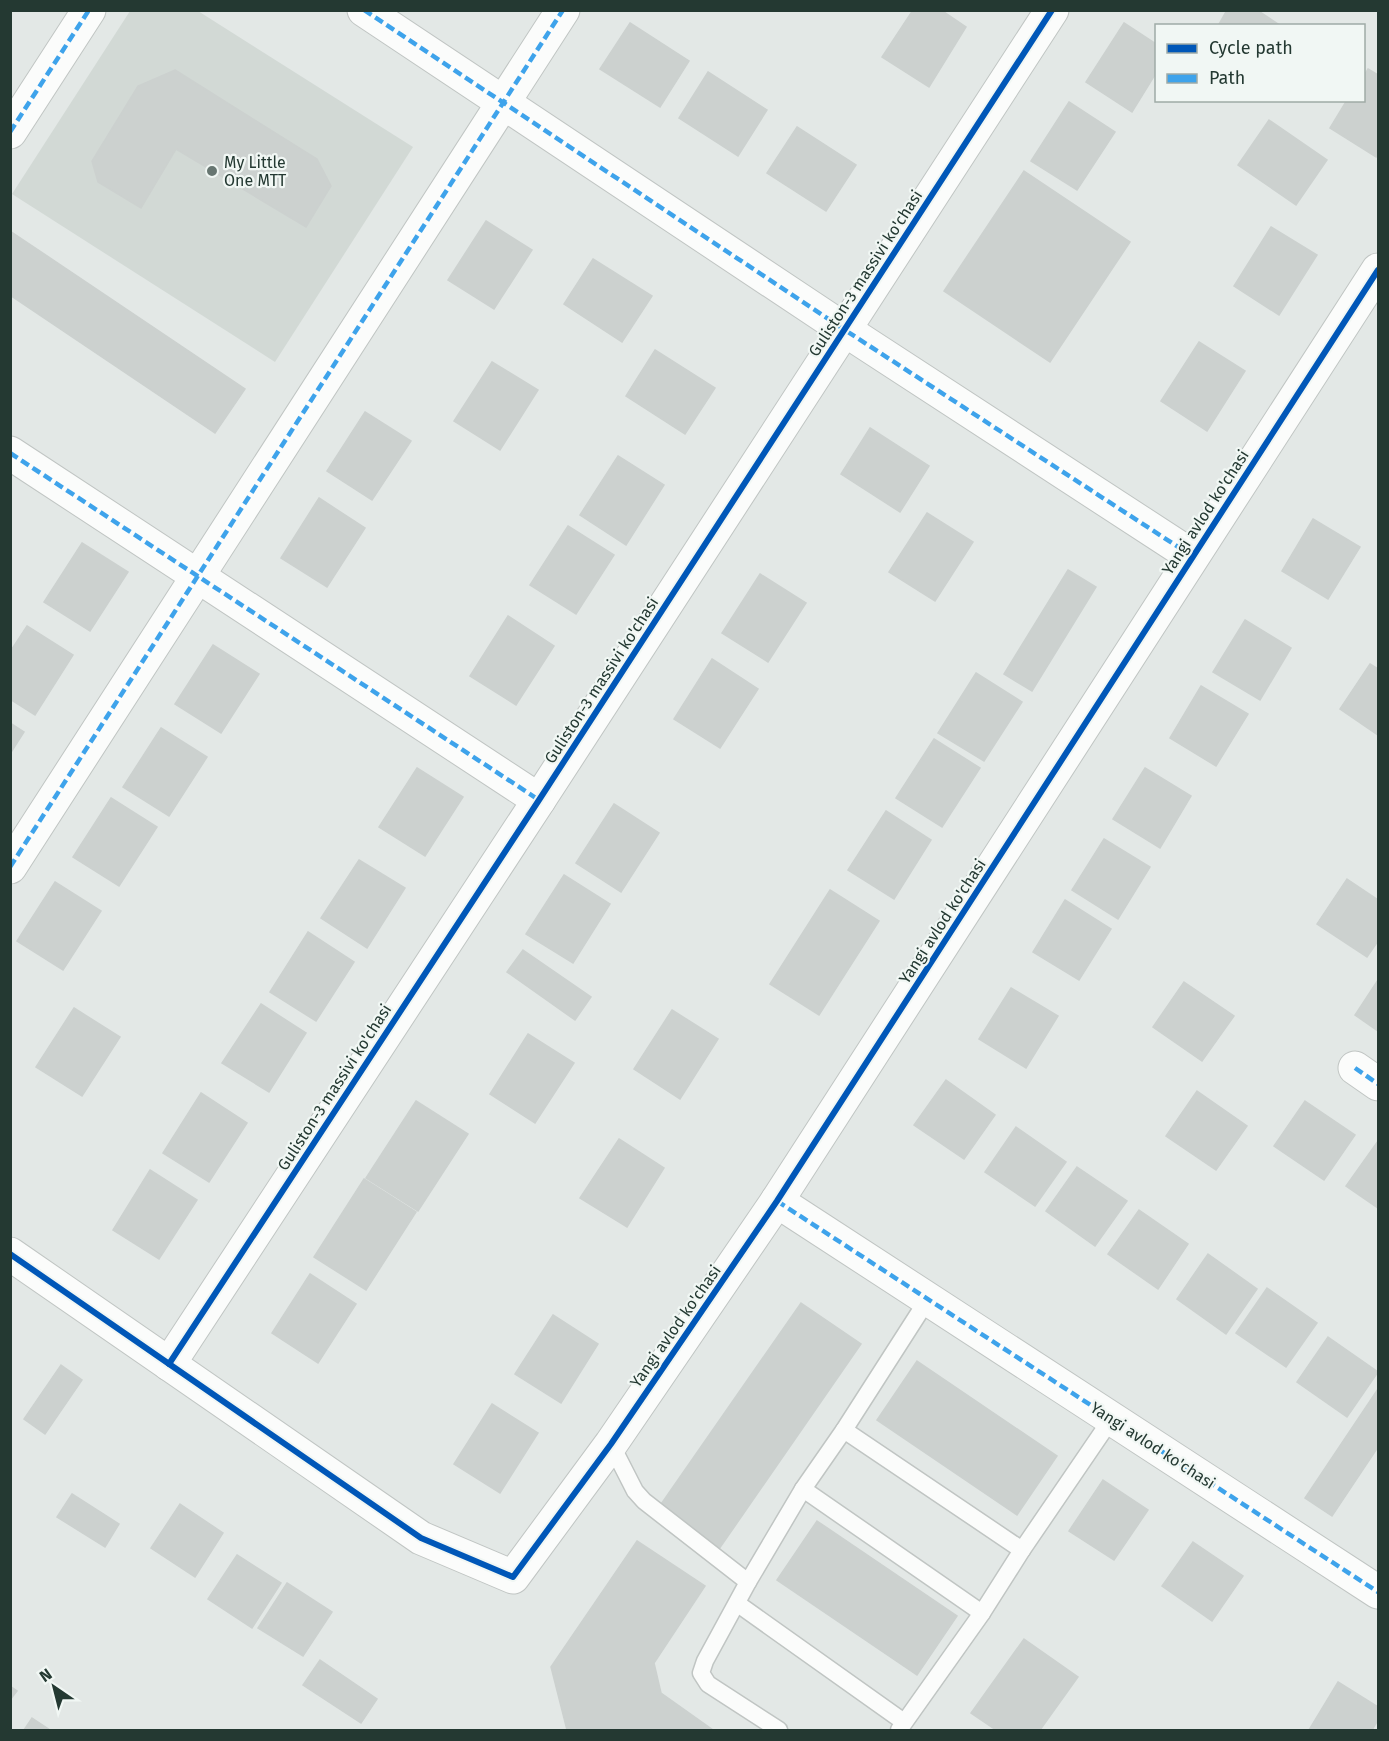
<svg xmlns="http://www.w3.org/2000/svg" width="1389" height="1741" viewBox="0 0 1389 1741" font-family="'Fira Sans',sans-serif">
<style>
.built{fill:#d2d9d5}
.building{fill:#ccd1cf;stroke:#ccd1cf;stroke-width:1.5}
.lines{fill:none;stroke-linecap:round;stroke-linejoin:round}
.service-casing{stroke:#c0c5c3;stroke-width:19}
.minor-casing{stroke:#c0c5c3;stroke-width:35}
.service{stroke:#fbfcfb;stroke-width:16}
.minor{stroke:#fbfcfb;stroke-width:33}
.quiet{stroke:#3ea3eb;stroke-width:4.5;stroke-dasharray:9 4.5;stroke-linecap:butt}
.cycleway-casing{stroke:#f1f7f4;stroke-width:10}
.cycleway{stroke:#0057b8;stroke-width:6}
.poi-dot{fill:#677671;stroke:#f1f7f4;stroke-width:2}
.labels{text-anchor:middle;stroke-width:4.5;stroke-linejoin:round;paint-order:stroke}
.poi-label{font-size:16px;fill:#243932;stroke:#f1f7f4;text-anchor:start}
.street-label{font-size:16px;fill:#243932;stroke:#f1f7f4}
</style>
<rect width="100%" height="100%" fill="#e3e8e6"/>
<polygon class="built" points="130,11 198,11 413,147 275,362 12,194"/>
<g class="building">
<polygon points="913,10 941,10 966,27 929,87 882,57"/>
<polygon points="1227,10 1257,10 1281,26 1218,26"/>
<polygon points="630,23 689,61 660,107 600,69"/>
<polygon points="1124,23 1156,44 1156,73 1132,112 1086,82"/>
<polygon points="1368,69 1378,75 1378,152 1376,157 1330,128 1347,100 1364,100 1364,76"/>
<polygon points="175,70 317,159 331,186 306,227 176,149 141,208 98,182 92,161 138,86"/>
<polygon points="708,72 767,110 738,156 679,118"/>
<polygon points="1069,102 1115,132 1077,190 1031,161"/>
<polygon points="1269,120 1327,160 1296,205 1238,165"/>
<polygon points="797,127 856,165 826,211 767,173"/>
<polygon points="1024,171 1130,242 1050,362 944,291"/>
<polygon points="486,221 532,250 494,309 448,280"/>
<polygon points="1271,227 1317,255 1279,315 1234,286"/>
<polygon points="10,231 245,389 215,433 10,295"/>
<polygon points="593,259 652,296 622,342 564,304"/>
<polygon points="1199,342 1245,371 1207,431 1161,401"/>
<polygon points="655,350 715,388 685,434 626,396"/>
<polygon points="492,362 538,390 500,450 454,421"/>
<polygon points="365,412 411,441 372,500 327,471"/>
<polygon points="870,428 929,466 900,512 841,474"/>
<polygon points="618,456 664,485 626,545 580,515"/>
<polygon points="319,498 365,528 327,587 281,558"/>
<polygon points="927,513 973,542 935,601 889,572"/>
<polygon points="1313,519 1360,547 1328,599 1282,571"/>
<polygon points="568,526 614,555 576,614 530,585"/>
<polygon points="82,543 128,572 90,631 44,602"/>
<polygon points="1068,570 1096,587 1032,691 1004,674"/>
<polygon points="760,574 806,603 768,662 722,633"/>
<polygon points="508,616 554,646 516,705 470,676"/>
<polygon points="1245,620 1291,648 1260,700 1213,672"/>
<polygon points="27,626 73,655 35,715 10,699 10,652"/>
<polygon points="213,645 259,674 221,733 175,704"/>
<polygon points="712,659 758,689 720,748 674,719"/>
<polygon points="1370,664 1378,669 1378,735 1340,709"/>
<polygon points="976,673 1022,702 984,761 938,733"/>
<polygon points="1201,686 1248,714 1216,766 1170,738"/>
<polygon points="10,723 24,732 10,754"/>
<polygon points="161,728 207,757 169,816 123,787"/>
<polygon points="934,739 980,768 942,827 896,798"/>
<polygon points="417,768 463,797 425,856 379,827"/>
<polygon points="1145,768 1191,796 1160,848 1113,819"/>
<polygon points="111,798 157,827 119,886 73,857"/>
<polygon points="614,804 659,833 621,892 576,863"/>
<polygon points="886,811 931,840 894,899 848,870"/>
<polygon points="1104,839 1150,867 1118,919 1072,890"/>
<polygon points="359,860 405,888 367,948 321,918"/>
<polygon points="564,875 610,904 573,963 526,934"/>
<polygon points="1347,879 1378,900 1378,941 1367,957 1317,924"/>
<polygon points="55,882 101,911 63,970 17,941"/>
<polygon points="830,890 879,921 819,1015 770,984"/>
<polygon points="1065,900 1111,929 1079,980 1033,952"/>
<polygon points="308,932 354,962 316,1021 270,992"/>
<polygon points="523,950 591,997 575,1020 507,972"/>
<polygon points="1378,980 1378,1031 1355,1015"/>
<polygon points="1184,982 1234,1016 1202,1061 1153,1027"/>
<polygon points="1011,988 1058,1016 1026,1068 979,1039"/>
<polygon points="261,1004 306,1033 269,1092 222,1063"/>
<polygon points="74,1008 120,1037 82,1096 36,1067"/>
<polygon points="672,1010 718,1039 680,1099 634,1069"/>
<polygon points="528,1034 574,1063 535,1123 490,1094"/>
<polygon points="946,1080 995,1115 964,1159 914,1125"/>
<polygon points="1197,1091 1247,1126 1216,1170 1166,1136"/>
<polygon points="201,1093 247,1123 209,1182 163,1153"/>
<polygon points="416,1101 468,1134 418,1211 366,1178"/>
<polygon points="1305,1101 1355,1135 1324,1180 1274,1146"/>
<polygon points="1016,1127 1066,1162 1035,1206 985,1172"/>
<polygon points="619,1139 664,1168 627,1227 580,1198"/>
<polygon points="1378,1141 1378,1208 1346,1186"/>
<polygon points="1077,1167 1127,1201 1095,1246 1046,1211"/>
<polygon points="150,1170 197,1200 159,1259 113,1230"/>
<polygon points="364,1179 416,1212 366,1290 314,1257"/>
<polygon points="1139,1210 1188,1244 1158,1289 1108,1254"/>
<polygon points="1208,1254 1257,1289 1226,1334 1177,1299"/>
<polygon points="310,1274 356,1304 318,1363 272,1333"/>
<polygon points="1267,1288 1317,1323 1286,1367 1236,1333"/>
<polygon points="801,1303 861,1344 719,1549 659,1507"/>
<polygon points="553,1315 598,1344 561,1403 515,1374"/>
<polygon points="1328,1337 1378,1372 1347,1417 1297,1382"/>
<polygon points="917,1361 1057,1456 1017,1515 877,1420"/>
<polygon points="61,1365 82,1380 45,1434 24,1419"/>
<polygon points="1378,1389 1378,1447 1332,1516 1305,1498"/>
<polygon points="492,1404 538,1433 500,1493 454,1464"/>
<polygon points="1103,1480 1148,1510 1114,1560 1069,1531"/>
<polygon points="72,1494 119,1524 105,1547 57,1517"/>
<polygon points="180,1504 223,1533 195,1577 151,1548"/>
<polygon points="817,1521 957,1616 917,1675 777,1580"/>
<polygon points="637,1541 705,1586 654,1663 661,1693 713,1730 567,1730 551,1667"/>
<polygon points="1193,1542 1243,1576 1212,1621 1162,1586"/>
<polygon points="237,1555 281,1583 252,1628 208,1599"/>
<polygon points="287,1583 332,1612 303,1656 258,1628"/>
<polygon points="1024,1639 1078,1677 1040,1730 996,1730 971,1713"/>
<polygon points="320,1660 377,1699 361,1723 303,1685"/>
<polygon points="1338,1682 1378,1707 1378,1720 1372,1730 1309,1730"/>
<polygon points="10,1686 17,1691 10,1700"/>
<polygon points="32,1718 50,1730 24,1730"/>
</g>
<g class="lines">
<defs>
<g id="service">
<polyline points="844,1430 1022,1550 1112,1418"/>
<polyline points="611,1444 635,1491 644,1501 748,1582 705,1661 701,1673 708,1684 779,1730"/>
<polyline points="803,1489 982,1613 1022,1550"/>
<polyline points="748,1582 803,1489 844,1430 928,1299"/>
<polyline points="738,1604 904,1722"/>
<polyline points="899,1730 982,1613"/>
</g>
<g id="minor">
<polyline points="364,10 845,330 1192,556"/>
<polyline points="10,132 89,10"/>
<polyline points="10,453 539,800"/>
<polyline points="10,867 563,10"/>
<polyline points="1355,1068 1378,1084"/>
<polyline points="777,1201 1378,1592"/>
<polyline points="10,1254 421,1538 513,1577 611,1444 777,1201 1378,270"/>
<polyline points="169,1364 539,800 1052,10"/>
</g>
</defs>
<use href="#service" class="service-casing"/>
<use href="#minor" class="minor-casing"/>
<use href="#service" class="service"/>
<use href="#minor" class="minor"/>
<g class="quiet">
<polyline points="364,10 845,330 1192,556"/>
<polyline points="10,132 89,10"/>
<polyline points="10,453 539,800"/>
<polyline points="10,867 563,10"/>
<polyline points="1355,1068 1378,1084"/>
<polyline points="777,1201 1378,1592"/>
</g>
<defs>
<g id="cycleway">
<polyline points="10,1254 421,1538 513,1577 611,1444 777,1201 1378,270"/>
<polyline points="169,1364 539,800 1052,10"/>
</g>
</defs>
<use href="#cycleway" class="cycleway-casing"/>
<use href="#cycleway" class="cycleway"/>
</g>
<circle class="poi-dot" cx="212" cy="171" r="6"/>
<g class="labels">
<g class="poi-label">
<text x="224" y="168">My Little<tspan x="224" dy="18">One MTT</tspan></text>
</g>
<g class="street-label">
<text transform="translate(865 273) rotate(-57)" y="6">Guliston-3 massivi ko'chasi</text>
<text transform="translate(1205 512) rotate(-57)" y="6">Yangi avlod ko'chasi</text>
<text transform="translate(601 680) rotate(-57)" y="6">Guliston-3 massivi ko'chasi</text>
<text transform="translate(942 921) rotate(-57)" y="6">Yangi avlod ko'chasi</text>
<text transform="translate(334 1087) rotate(-57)" y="6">Guliston-3 massivi ko'chasi</text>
<text transform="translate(675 1326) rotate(-55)" y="6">Yangi avlod ko'chasi</text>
<text transform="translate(1153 1445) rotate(33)" y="6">Yangi avlod ko'chasi</text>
</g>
</g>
<rect width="1389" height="1741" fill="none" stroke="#243932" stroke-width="24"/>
<rect x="1155" y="24" width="210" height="78" fill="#f1f7f4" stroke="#9faba6" stroke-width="1.5"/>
<rect x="1167" y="44" width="30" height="9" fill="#0057b8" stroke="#9faba6" stroke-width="1.5"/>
<text x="1209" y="54" font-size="18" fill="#243932">Cycle path</text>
<rect x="1167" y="74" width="30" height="9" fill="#3ea3eb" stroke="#9faba6" stroke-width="1.5"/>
<text x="1209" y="84" font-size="18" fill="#243932">Path</text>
<g transform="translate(54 1687) rotate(325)" stroke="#f1f7f4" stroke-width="4.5" paint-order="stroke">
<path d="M0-4.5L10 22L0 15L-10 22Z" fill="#243932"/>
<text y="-9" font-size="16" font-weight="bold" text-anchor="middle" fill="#243932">N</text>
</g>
</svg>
